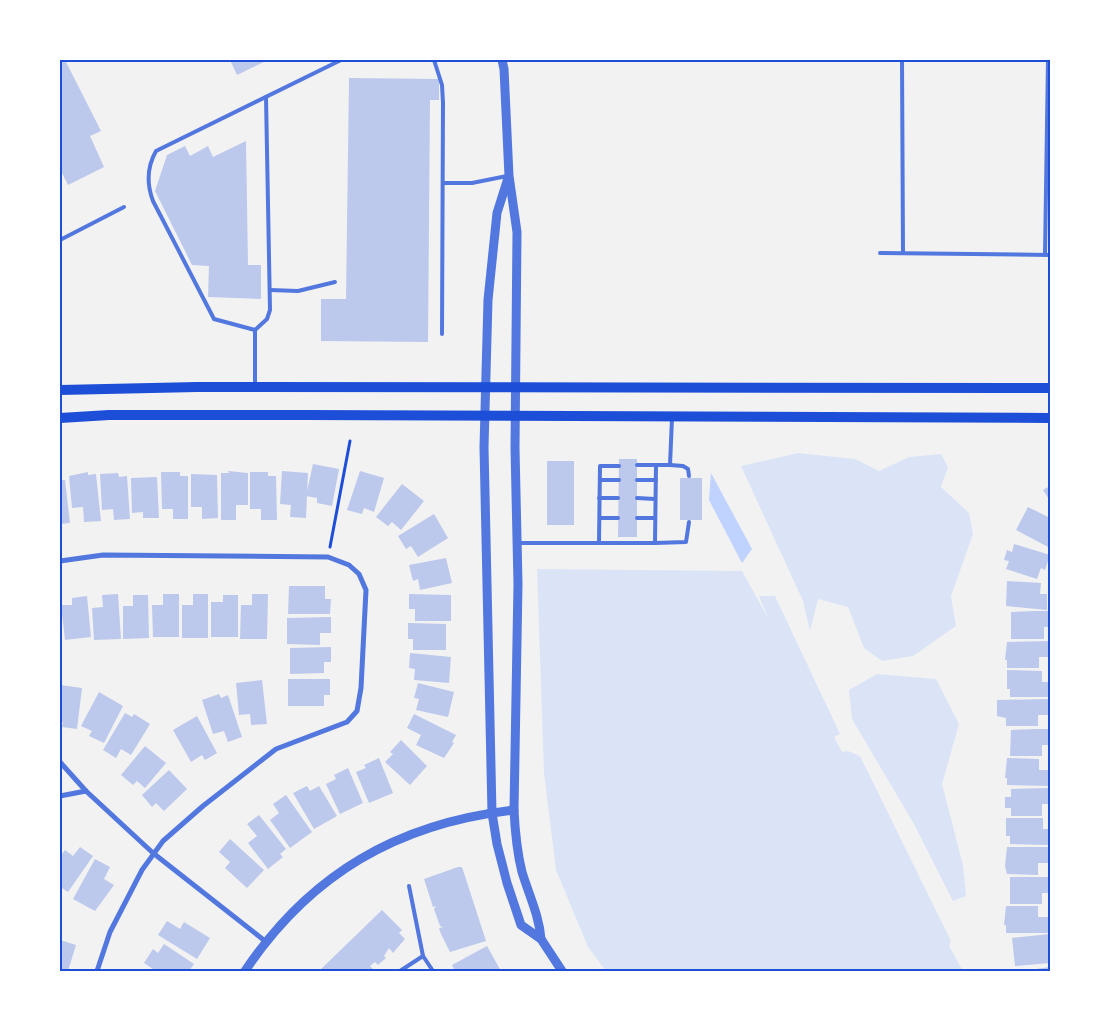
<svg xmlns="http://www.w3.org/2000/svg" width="1110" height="1031" viewBox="0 0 1110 1031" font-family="Ubuntu,sans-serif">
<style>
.green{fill:#dbe4f7}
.water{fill:#bfd3fe}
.building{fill:#bdc9ec}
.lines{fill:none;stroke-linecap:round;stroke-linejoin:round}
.path{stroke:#1d4ed8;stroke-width:3}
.service{stroke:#5277de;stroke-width:4}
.minor{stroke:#5277de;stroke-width:5}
.tertiary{stroke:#5277de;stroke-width:9}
.secondary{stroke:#1d4ed8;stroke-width:10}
.neatline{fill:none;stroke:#1d4ed8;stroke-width:2}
</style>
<rect width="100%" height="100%" fill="#f2f2f2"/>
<g class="green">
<polygon points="798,453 855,459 879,471 909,457 941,454 948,467 941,487 969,513 973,534 951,596 956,626 913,656 882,661 864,648 848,607 818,599 810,631 803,601 741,466"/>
<polygon points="537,569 742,571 768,618 759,596 775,596 840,734 834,737 842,752 848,751 860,756 951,941 949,946 963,971 606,971 588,947 556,870 544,773"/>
<polygon points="877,674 936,679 959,724 942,784 963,865 966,896 953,901 914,824 852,719 849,690"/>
</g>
<polygon class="water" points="711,473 752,549 742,563 709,500"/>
<g class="building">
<polygon points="60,60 65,60 101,131 90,136 104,167 68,185 60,169"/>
<polygon points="230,60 268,60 237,75"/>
<polygon points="349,78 439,79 439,100 430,100 428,342 321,341 321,299 346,299"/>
<polygon points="246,141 248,265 261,265 261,299 208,297 209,266 192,265 155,191 167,155 185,146 190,156 208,146 213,157"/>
<polygon points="619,459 637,459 637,537 618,537"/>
<rect x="547" y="461" width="27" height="64"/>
<polygon points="313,464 339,469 332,506 317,503 317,498 306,496"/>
<polygon points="228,471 248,473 248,505 236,505 236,520 221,520 221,473 229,473"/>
<polygon points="282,471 308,473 306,518 290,517 291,505 280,504"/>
<polygon points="360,471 384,478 374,512 364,508 362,514 347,510"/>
<polygon points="88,472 88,475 96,474 101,521 84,522 83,507 72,508 69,476"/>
<polygon points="161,472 180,472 180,476 188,476 188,519 173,519 173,509 162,509"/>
<polygon points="250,472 268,472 268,476 276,476 277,520 261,520 261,509 250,509"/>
<polygon points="118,473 119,477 127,476 130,519 114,520 113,509 102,510 100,474"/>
<polygon points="191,474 217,475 218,518 202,519 202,507 191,507"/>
<polygon points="157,477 159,518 143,518 143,512 132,513 131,478"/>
<rect x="680" y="478" width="22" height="42"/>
<polygon points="60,480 65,480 70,523 60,524"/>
<polygon points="402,484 424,501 401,530 392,522 388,526 376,517"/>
<polygon points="1050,486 1050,501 1043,490"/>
<polygon points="1028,507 1050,518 1050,548 1016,530"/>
<polygon points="434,514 448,538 418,557 411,546 406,549 398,536"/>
<polygon points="1014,544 1050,555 1045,570 1041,568 1037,579 1006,569 1009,561 1004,560 1007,550 1012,552"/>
<polygon points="446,558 452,583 420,590 418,579 413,581 409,565"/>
<polygon points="1007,581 1041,583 1040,594 1047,594 1047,610 1006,606"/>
<polygon points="289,586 325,586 325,599 331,599 330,614 288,614"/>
<polygon points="118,594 121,639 94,640 92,608 103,607 102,595"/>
<polygon points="163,594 179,594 179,637 153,637 152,605 163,605"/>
<polygon points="193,594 208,594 208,638 182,638 182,605 193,605"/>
<polygon points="252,594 268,594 267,639 240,639 241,605 252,605"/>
<polygon points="409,594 451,595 451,621 415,621 415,609 409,609"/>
<polygon points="133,595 148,595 149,638 123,639 123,606 133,606"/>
<polygon points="223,595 238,595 238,637 211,637 211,602 223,602"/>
<polygon points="87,596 91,637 65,640 61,605 72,605 72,598"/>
<polygon points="1035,611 1050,611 1050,627 1044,627 1044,639 1011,639 1011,612"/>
<polygon points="331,617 331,633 320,633 320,645 287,644 287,618"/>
<polygon points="408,623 446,624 446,650 413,650 413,639 408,639"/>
<polygon points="1050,641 1050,657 1039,657 1039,668 1007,668 1007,660 1005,660 1007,642"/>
<polygon points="331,647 331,662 324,662 324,673 290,674 290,648"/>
<polygon points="410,653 451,657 449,683 414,680 415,669 409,668"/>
<polygon points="1007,670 1042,671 1042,682 1050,682 1050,697 1010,697 1010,689 1007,689"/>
<polygon points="288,679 330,679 330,695 324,695 324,706 288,706"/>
<polygon points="262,680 267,724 251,725 250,714 239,715 236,683"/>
<polygon points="418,683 454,692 448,717 416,710 419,699 414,698"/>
<polygon points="60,685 82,688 77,729 62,727 63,722 60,722"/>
<polygon points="99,692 123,706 104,743 89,736 92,731 81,726"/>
<polygon points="219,694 221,698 228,695 242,737 228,742 224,731 213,734 202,700"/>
<polygon points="1050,699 1050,715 1038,715 1038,726 1006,726 1006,718 997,716 997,700"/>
<polygon points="125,713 132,717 134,714 150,724 131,755 121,749 116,758 103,750"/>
<polygon points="414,714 456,735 452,742 454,743 444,758 416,745 421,735 407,728"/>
<polygon points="197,716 217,753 205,760 202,755 191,762 173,730"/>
<polygon points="1036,729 1050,729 1050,745 1042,745 1042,756 1010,756 1011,730"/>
<polygon points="401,740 427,766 410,785 385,762 393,754 390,752"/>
<polygon points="145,746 166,763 145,788 137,781 133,785 121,775"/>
<polygon points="379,758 393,793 369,803 356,772 366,768 364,765"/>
<polygon points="1007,758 1039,759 1039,770 1050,770 1050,786 1007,785 1007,778 1005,778"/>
<polygon points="348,768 363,803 340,814 326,784 336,779 334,775"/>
<polygon points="169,770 187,789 164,811 156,803 152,807 142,795"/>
<polygon points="307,786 310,791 319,786 337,816 314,829 293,793"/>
<polygon points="1050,788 1050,804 1042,804 1042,816 1011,816 1011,808 1005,808 1005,797 1011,797 1011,789"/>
<polygon points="286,795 312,832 290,848 270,820 279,813 273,804"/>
<polygon points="259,815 286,849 280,854 283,857 268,869 248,843 257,836 247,824"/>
<polygon points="1006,818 1043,818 1043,829 1050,829 1050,845 1010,844 1010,836 1006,836"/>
<polygon points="230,839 264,870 247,888 225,868 230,862 219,852"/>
<polygon points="80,847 93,856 68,892 62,888 60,890 60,857 65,850 73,856"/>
<polygon points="1007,847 1050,847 1050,863 1038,863 1038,875 1007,874 1005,866"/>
<polygon points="95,859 110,867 104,879 114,885 95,911 73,899"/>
<polygon points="458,867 462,867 486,941 450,952 441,934 439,928 443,927 440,926 434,909 436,906 433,907 424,879"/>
<polygon points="1010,877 1050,877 1050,893 1042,893 1042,904 1010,904"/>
<polygon points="1006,906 1038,906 1038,917 1050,917 1050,933 1006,933 1006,925 1004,925"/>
<polygon points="382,910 402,930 399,933 405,939 393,953 389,948 384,956 386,958 378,965 375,962 370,966 374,970 373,971 319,971"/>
<polygon points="167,921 180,929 184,922 210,938 197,959 158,935"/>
<polygon points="1050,934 1050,963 1015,966 1012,938"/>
<polygon points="60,940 76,945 68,971 60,971"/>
<polygon points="164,944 194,964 189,971 156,971 144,963 153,949 158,953"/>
<polygon points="487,946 501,971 455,971 452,965"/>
<polygon points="1050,967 1050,971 1029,971 1029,970"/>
</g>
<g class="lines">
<polyline class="path" points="330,547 350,441"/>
<g class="service">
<polyline points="434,60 442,85 443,103 442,334"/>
<polyline points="902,60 903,253"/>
<polyline points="443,183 472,183 507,176"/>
<polyline points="60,240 124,207"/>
<polyline points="880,253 1050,255"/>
<polyline points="1045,255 1048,60"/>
<polyline points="270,290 298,291 335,282"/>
<path d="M255,330l-41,-11 -61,-118c-6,-16 -6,-34 3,-50l185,-91"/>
<polyline points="255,387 255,330 267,319 270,310 266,97"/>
<polyline points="637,465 670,465 672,418"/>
<polyline points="670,465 683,466 688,469 689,476"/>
<polyline points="600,480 619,480"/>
<polyline points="637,480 656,480"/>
<polyline points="599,498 618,498"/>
<polyline points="637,498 655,499"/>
<polyline points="600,518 618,518"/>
<polyline points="637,518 655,518"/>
<polyline points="517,543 599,543 600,466 619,466"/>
<polyline points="599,543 655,543 656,465"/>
<polyline points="655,543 686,542 689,522"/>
<polyline points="409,886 423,956 433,971"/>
<polyline points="400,971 423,956"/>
</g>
<g class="minor">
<polyline points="60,561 103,555 328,557 349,565 359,574 366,590 361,688 357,711 347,722 276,749 203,806 163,841 142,870 110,932 97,971"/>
<polyline points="60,762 86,791 153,853 265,941"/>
<polyline points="60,796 86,791"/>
</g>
<g class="tertiary">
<path d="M502,60l2,9 5,107 8,56 -2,216 3,136 -4,226c1,21 3,42 8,62 7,23 17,43 19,67"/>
<polyline points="508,178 497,213 488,300 484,447 492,813 497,844 507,883 521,925 541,939 562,971"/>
<path d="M245,971c65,-97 153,-148 269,-161"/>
</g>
<g class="secondary">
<polyline points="60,390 197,387 1050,388"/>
<polyline points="60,418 109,415 306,415 1050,418"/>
</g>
</g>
<rect width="1110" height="1031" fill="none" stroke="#ffffff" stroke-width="122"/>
<rect x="61" y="61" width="988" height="909" class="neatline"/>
</svg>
